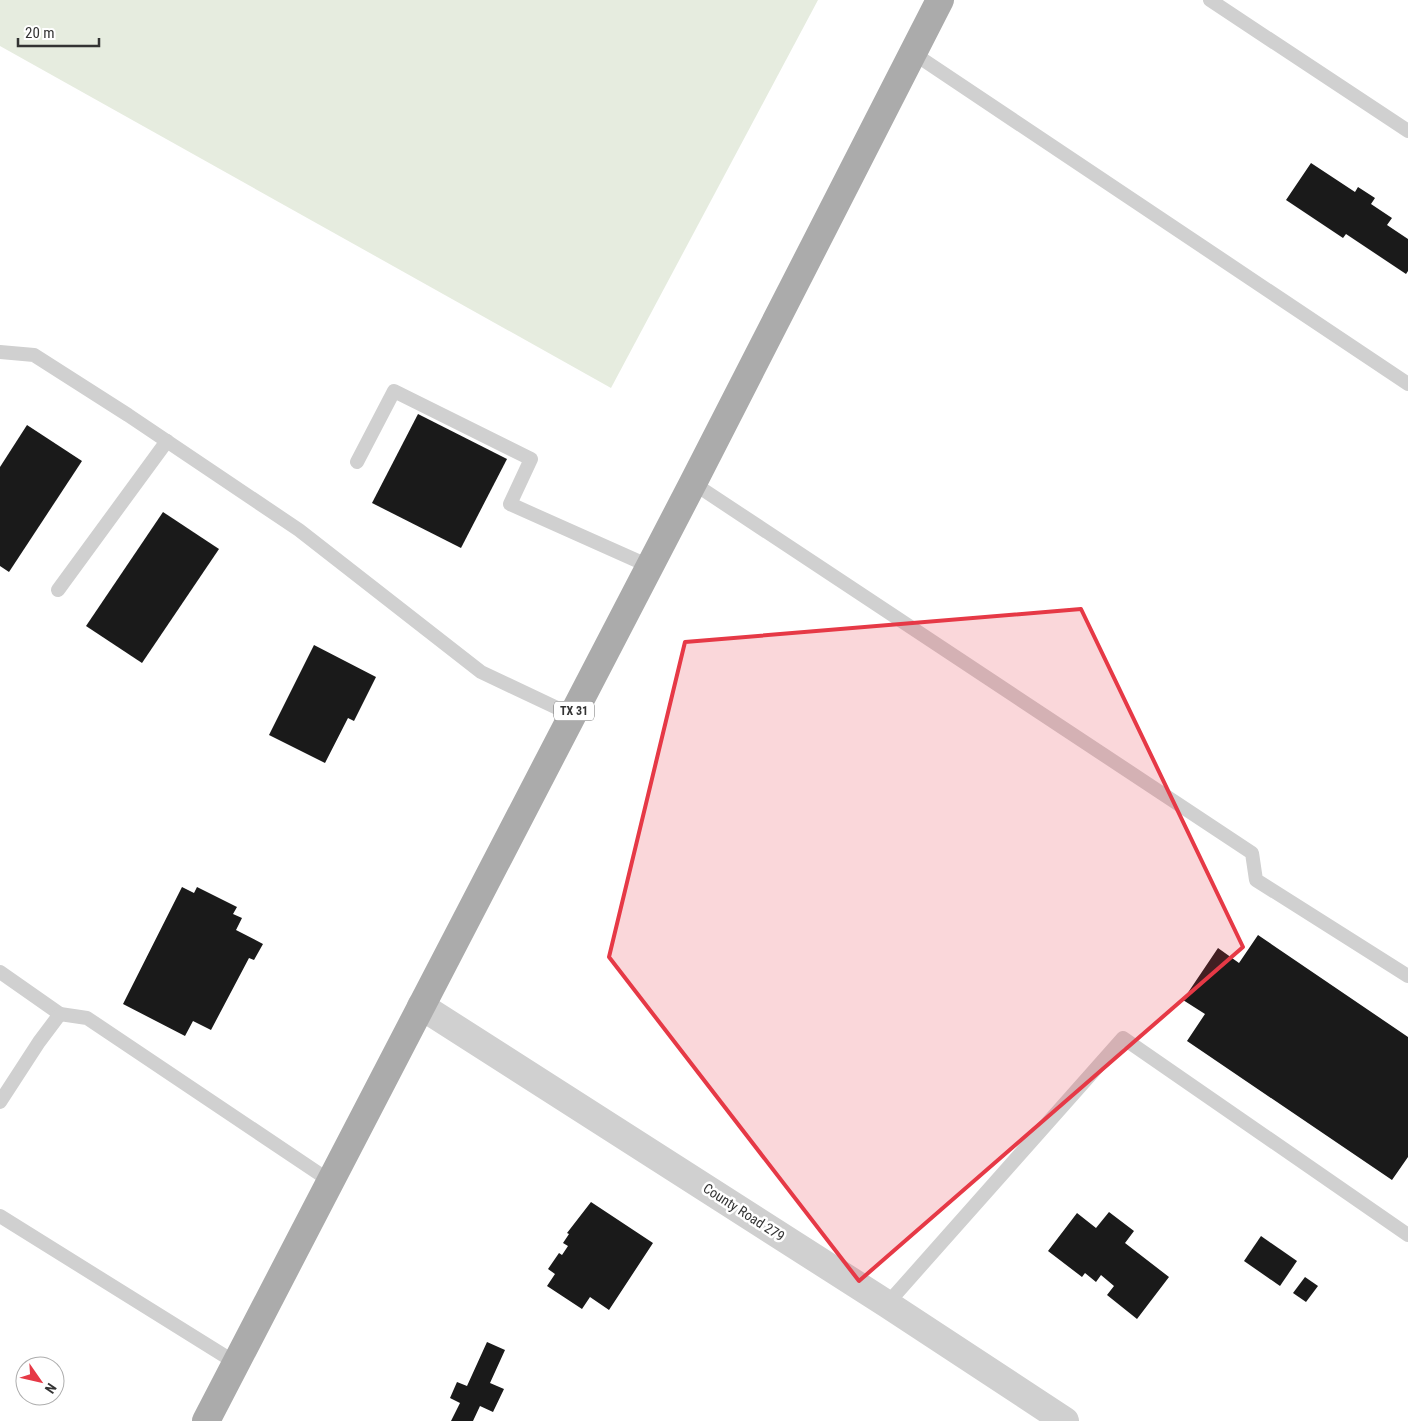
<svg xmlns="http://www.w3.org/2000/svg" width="1408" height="1421" viewBox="0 0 1408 1421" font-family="'Roboto Condensed',sans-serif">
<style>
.green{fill:#e6ecdf}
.building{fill:#1a1a1a}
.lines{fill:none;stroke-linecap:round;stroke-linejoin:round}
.lane{stroke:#d0d0d0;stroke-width:14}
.street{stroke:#d0d0d0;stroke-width:28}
.primary{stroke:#ababab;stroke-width:28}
.marked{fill:#e63946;fill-opacity:0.2;stroke:#e63946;stroke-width:4;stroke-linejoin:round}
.labels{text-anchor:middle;stroke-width:5;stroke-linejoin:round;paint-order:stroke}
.shield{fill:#fff;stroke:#707070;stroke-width:1}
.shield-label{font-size:12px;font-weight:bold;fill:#333}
.street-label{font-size:14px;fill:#333;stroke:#fff}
</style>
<rect width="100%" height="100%" fill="#fff"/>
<polygon class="green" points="0,0 818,0 611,388 0,46"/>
<g class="building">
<polygon points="1311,163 1355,192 1358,187 1375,198 1371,204 1392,218 1387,225 1408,239 1408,271 1406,274 1346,234 1343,238 1286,200"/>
<polygon points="418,414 507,459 461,548 372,503"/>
<polygon points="27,425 82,461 9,572 0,566 0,467"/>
<polygon points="163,512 219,549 142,663 86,626"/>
<polygon points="314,645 376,677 354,721 348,718 325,763 269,735"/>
<polygon points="182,887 194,893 197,887 237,907 233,914 242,918 236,930 263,944 254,960 249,958 211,1030 193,1021 185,1036 123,1004"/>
<polygon points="1258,935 1408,1037 1408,1157 1392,1180 1187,1041 1205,1014 1183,1000 1218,948 1239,963"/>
<polygon points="591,1202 653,1243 609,1310 590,1297 582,1309 547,1286 555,1274 548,1269 559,1253 562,1255 568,1246 563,1243 569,1234 567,1233"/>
<polygon points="1109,1212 1134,1231 1125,1243 1169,1277 1137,1319 1107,1295 1114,1286 1101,1275 1096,1282 1085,1273 1082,1277 1048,1251 1077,1213 1096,1228"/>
<polygon points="1261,1236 1297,1261 1280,1286 1244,1261"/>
<polygon points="1305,1277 1318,1286 1306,1302 1293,1293"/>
<polygon points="487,1342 505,1350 490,1383 504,1389 493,1412 480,1406 473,1421 451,1421 460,1403 450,1398 457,1382 467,1386"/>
</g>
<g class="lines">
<g class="lane">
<polyline points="1210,0 1408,131"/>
<polyline points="913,53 1408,384"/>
<polyline points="0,352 34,355 128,415 299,530 481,672 572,715"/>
<polyline points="357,462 394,391 531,459 510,504 649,566"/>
<polyline points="693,483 1252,853 1256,880 1408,976"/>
<polyline points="58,590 167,441"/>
<polyline points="0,972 60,1014"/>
<polyline points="0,1102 39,1042 60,1014 87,1018 330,1181"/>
<polyline points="0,1216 236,1363"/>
<polyline points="887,1304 1123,1038 1408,1235"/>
</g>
<polyline class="street" points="421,1006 887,1304 1065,1421"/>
<polyline class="primary" points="206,1421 693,483 940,0"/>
</g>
<path class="marked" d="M1081,609l162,338 -384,334 -250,-324 76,-315z"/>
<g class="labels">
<rect class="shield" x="554" y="701.5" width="40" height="19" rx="4"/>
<g class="shield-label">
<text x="574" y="715">TX 31</text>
</g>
<g class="street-label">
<text transform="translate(744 1212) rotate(33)" y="5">County Road 279</text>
</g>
</g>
<g transform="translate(40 1381) rotate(124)"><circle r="24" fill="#ffffff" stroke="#adadad"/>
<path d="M0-4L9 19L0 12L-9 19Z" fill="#e63946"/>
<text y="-8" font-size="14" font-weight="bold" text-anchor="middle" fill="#333333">N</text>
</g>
<path d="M18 38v8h81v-8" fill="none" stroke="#333333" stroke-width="2.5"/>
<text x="25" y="38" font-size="15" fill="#333333" stroke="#ffffff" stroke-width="4" paint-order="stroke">20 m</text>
</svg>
